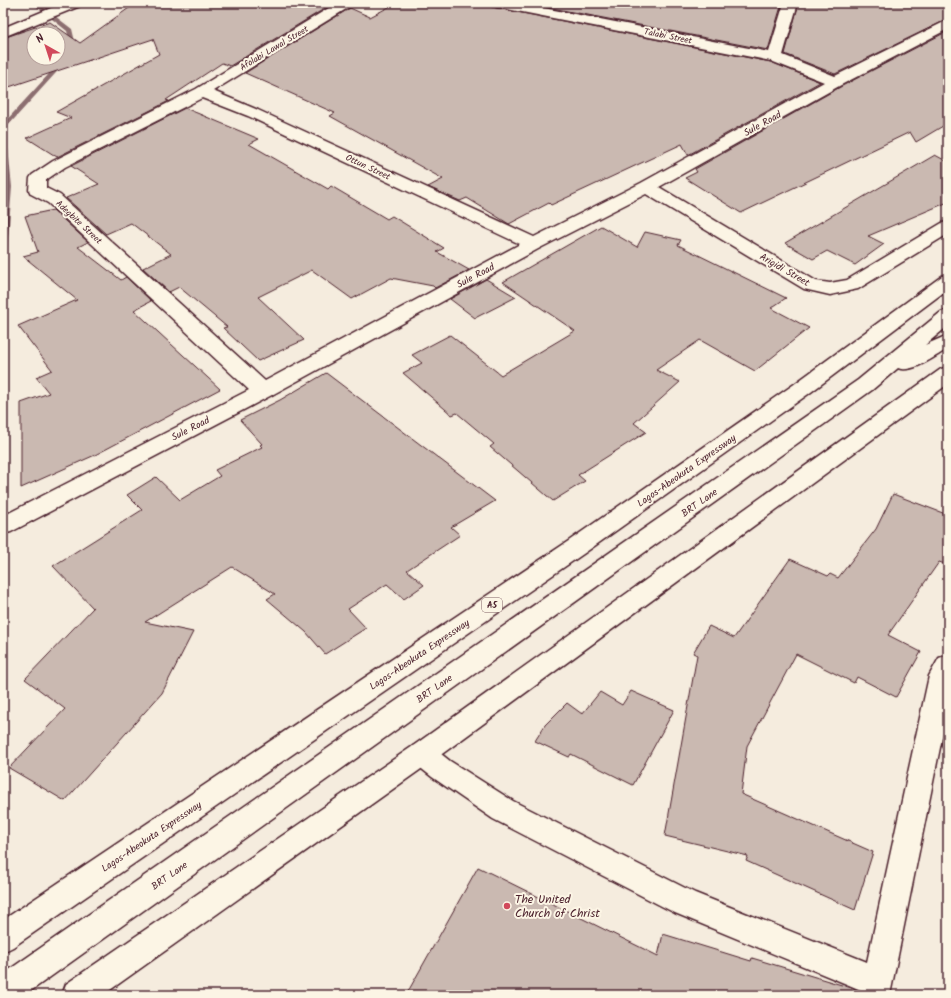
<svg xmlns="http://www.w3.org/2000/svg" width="951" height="998" viewBox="0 0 951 998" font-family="Kalam,sans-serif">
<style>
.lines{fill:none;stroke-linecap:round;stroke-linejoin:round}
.stream{fill:#8c6e70;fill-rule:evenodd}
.building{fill:#cab9b1;stroke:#4a1f2b;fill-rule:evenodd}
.minor-casing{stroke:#4a1f2b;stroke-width:3}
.highway-casing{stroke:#4a1f2b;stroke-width:3}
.minor{fill:#fcf5e5;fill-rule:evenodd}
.highway{fill:#fcf5e5;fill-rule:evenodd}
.poi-dot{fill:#d1495b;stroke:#fcf5e5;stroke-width:1.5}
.labels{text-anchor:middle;stroke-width:4;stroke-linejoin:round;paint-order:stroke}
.far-street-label{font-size:9px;fill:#4a1f2b;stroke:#fcf5e5}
.shield{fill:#fcf5e5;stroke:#7f5f63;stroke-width:1}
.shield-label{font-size:9px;font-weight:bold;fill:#4a1f2b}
.street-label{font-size:10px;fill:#4a1f2b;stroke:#fcf5e5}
.near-poi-label{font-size:12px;fill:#4a1f2b;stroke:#fcf5e5;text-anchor:start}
</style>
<rect width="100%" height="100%" fill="#f5ecde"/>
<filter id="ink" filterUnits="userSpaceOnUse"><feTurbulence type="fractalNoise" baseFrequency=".025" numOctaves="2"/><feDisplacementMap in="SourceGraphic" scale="8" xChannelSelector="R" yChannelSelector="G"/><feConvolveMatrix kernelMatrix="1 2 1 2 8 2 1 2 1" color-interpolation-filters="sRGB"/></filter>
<g filter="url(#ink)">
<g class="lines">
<g class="stream">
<polygon points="32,3 38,3 72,29 77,50 72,49 67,31"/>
<polygon points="59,63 64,64 6,128 12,187 7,251 3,253 3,214 6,187 3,161 3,124"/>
</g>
</g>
<g class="building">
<path d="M136,3h198l-104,63 -8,-3 -56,37 3,1 -112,56 -30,-19 44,-20 -15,-6 103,-58 -6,-15 -150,50v-51l47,-16 30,21zM34,34h24v24h-24z"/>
<polygon points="391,3 489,3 492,7 771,62 820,82 688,155 682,144 551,205 549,203 509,224 467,198 460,201 428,187 443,179 330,116 335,113 245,73 350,8 370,17 389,7"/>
<polygon points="526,3 782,3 768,50"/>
<polygon points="799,3 948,3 948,19 835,74 785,54"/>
<polygon points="948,31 948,123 916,142 910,132 741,213 685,178 697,172 695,169 842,86"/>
<polygon points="185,108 259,139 249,144 328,189 331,186 387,219 392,216 444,248 437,252 469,270 435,288 433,286 391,278 352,299 312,270 258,297 304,340 258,361 223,328 227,327 179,287 169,292 143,268 171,254 131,223 106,234 66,198 99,184 71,166"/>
<polygon points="935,155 948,162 948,202 868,236 884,244 855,265 827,251 813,259 785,243"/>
<polygon points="53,210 88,242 78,247 121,280 126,277 151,301 134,310 220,389 95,455 21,488 21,403 49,393 36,377 52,370 18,326 77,300 23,256 38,252 25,216"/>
<polygon points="601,226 637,247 645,232 681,240 678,245 786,298 771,308 809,328 755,371 700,340 656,370 680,382 634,423 646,432 578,475 585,481 553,501 490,447 494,444 457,413 452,415 403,373 422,363 412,355 450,335 501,375 575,331 503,282"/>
<polygon points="486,279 516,297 475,318 450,299"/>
<polygon points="326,373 495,501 451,527 460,535 407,570 424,585 404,599 387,584 348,609 366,628 325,654 306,632 267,599 275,594 232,567 145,622 193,632 162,693 65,801 9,768 65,709 25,679 93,608 53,566 142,510 127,495 156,477 180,500 220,476 215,470 262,447 260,445 262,444 240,420 280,400"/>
<polygon points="893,494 948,515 948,565 939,562 888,635 921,652 896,697 857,677 854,683 796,654 747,746 741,794 873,852 855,910 746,861 748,856 665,836 697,655 693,653 709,626 734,638 790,559 828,576 830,574 838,578 876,529"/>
<polygon points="631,691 674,710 633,785 571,754 569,757 535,741 545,725 567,703 582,714 600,692 622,705"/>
<polygon points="478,867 658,956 663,934 751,961 752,958 855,989 854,995 406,995"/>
</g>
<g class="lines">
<defs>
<g id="minor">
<polygon points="63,3 82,3 80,6 3,37 3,28"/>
<path d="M337,3h16l-2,3 -138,85 45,19 276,127 107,-54 183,-101 -53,-21 -274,-54 -5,-1 -2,-3h28l251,49 15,-49h14l-15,52 52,21 113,-56v9l-107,56 -182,102 157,94 14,2 17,-3 95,-57 6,-1v12l-90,55 -28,6 -26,-6 -158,-95 -106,54 -270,148 -259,136 -8,2v-18l246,-126 -201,-187 -17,-9 -2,-4 1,-12 2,-3 21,-14 143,-72zM202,98l46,18 272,128 -255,137 -205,-186 -14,-7v-8l19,-13z"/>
<path d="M948,310v16l-23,19 23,-10v14c-13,7 -36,25 -50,19l-26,22 -847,605h-22v-21l855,-594 83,-68z"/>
<polygon points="948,655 948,708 890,995 860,995 861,990 675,913 493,819 432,777 413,762 409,754 413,746 422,742 431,746 450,761 513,801 695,893 867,962 929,676 939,658"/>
</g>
<g id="highway">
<polygon points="948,274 948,289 807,395 586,552 13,947 3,952 3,920 570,540 793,385 942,276"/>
<polygon points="948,367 948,384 431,762 103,995 62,995 66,984 413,746 941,369"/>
</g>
</defs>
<use href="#minor" class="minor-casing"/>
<use href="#highway" class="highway-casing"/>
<use href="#minor" class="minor"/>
<use href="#highway" class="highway"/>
</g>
</g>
<circle class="poi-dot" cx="507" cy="906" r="4"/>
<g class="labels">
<g class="far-street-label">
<text transform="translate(668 36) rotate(11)" y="3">Talabi Street</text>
<text transform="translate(274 48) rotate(-31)" y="3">Afolabi Lawal Street</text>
<text transform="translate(368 167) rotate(25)" y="3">Ottun Street</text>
<text transform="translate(79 222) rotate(43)" y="3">Adegbite Street</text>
</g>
<rect class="shield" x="482" y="598" width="20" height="14" rx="3"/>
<g class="shield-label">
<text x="492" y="608">A5</text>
</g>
<g class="street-label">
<text transform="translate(762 123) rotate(-29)" y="4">Sule Road</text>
<text transform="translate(785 269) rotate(30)" y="4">Arigidi Street</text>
<text transform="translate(475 275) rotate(-28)" y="4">Sule Road</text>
<text transform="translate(190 428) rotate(-27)" y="4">Sule Road</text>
<text transform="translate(686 470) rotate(-35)" y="4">Lagos-Abeokuta Expressway</text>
<text transform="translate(699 502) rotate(-35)" y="4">BRT Lane</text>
<text transform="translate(419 654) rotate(-34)" y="4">Lagos-Abeokuta Expressway</text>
<text transform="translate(434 688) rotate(-35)" y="4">BRT Lane</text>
<text transform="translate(151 836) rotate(-34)" y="4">Lagos-Abeokuta Expressway</text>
<text transform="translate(169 875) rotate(-35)" y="4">BRT Lane</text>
</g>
<g class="near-poi-label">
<text x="515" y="903">The United<tspan x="515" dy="14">Church of Christ</tspan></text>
</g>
</g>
<rect width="951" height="998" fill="none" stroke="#fcf5e5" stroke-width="16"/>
<rect x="8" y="8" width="935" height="982" fill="none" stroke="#4a1f2b" stroke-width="1.5" filter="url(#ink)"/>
<g transform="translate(46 46) rotate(321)"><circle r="19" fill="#fcf5e5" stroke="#b59f9b"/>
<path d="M0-3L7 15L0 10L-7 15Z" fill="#d1495b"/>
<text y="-6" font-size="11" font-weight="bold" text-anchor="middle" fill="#4a1f2b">N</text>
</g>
</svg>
